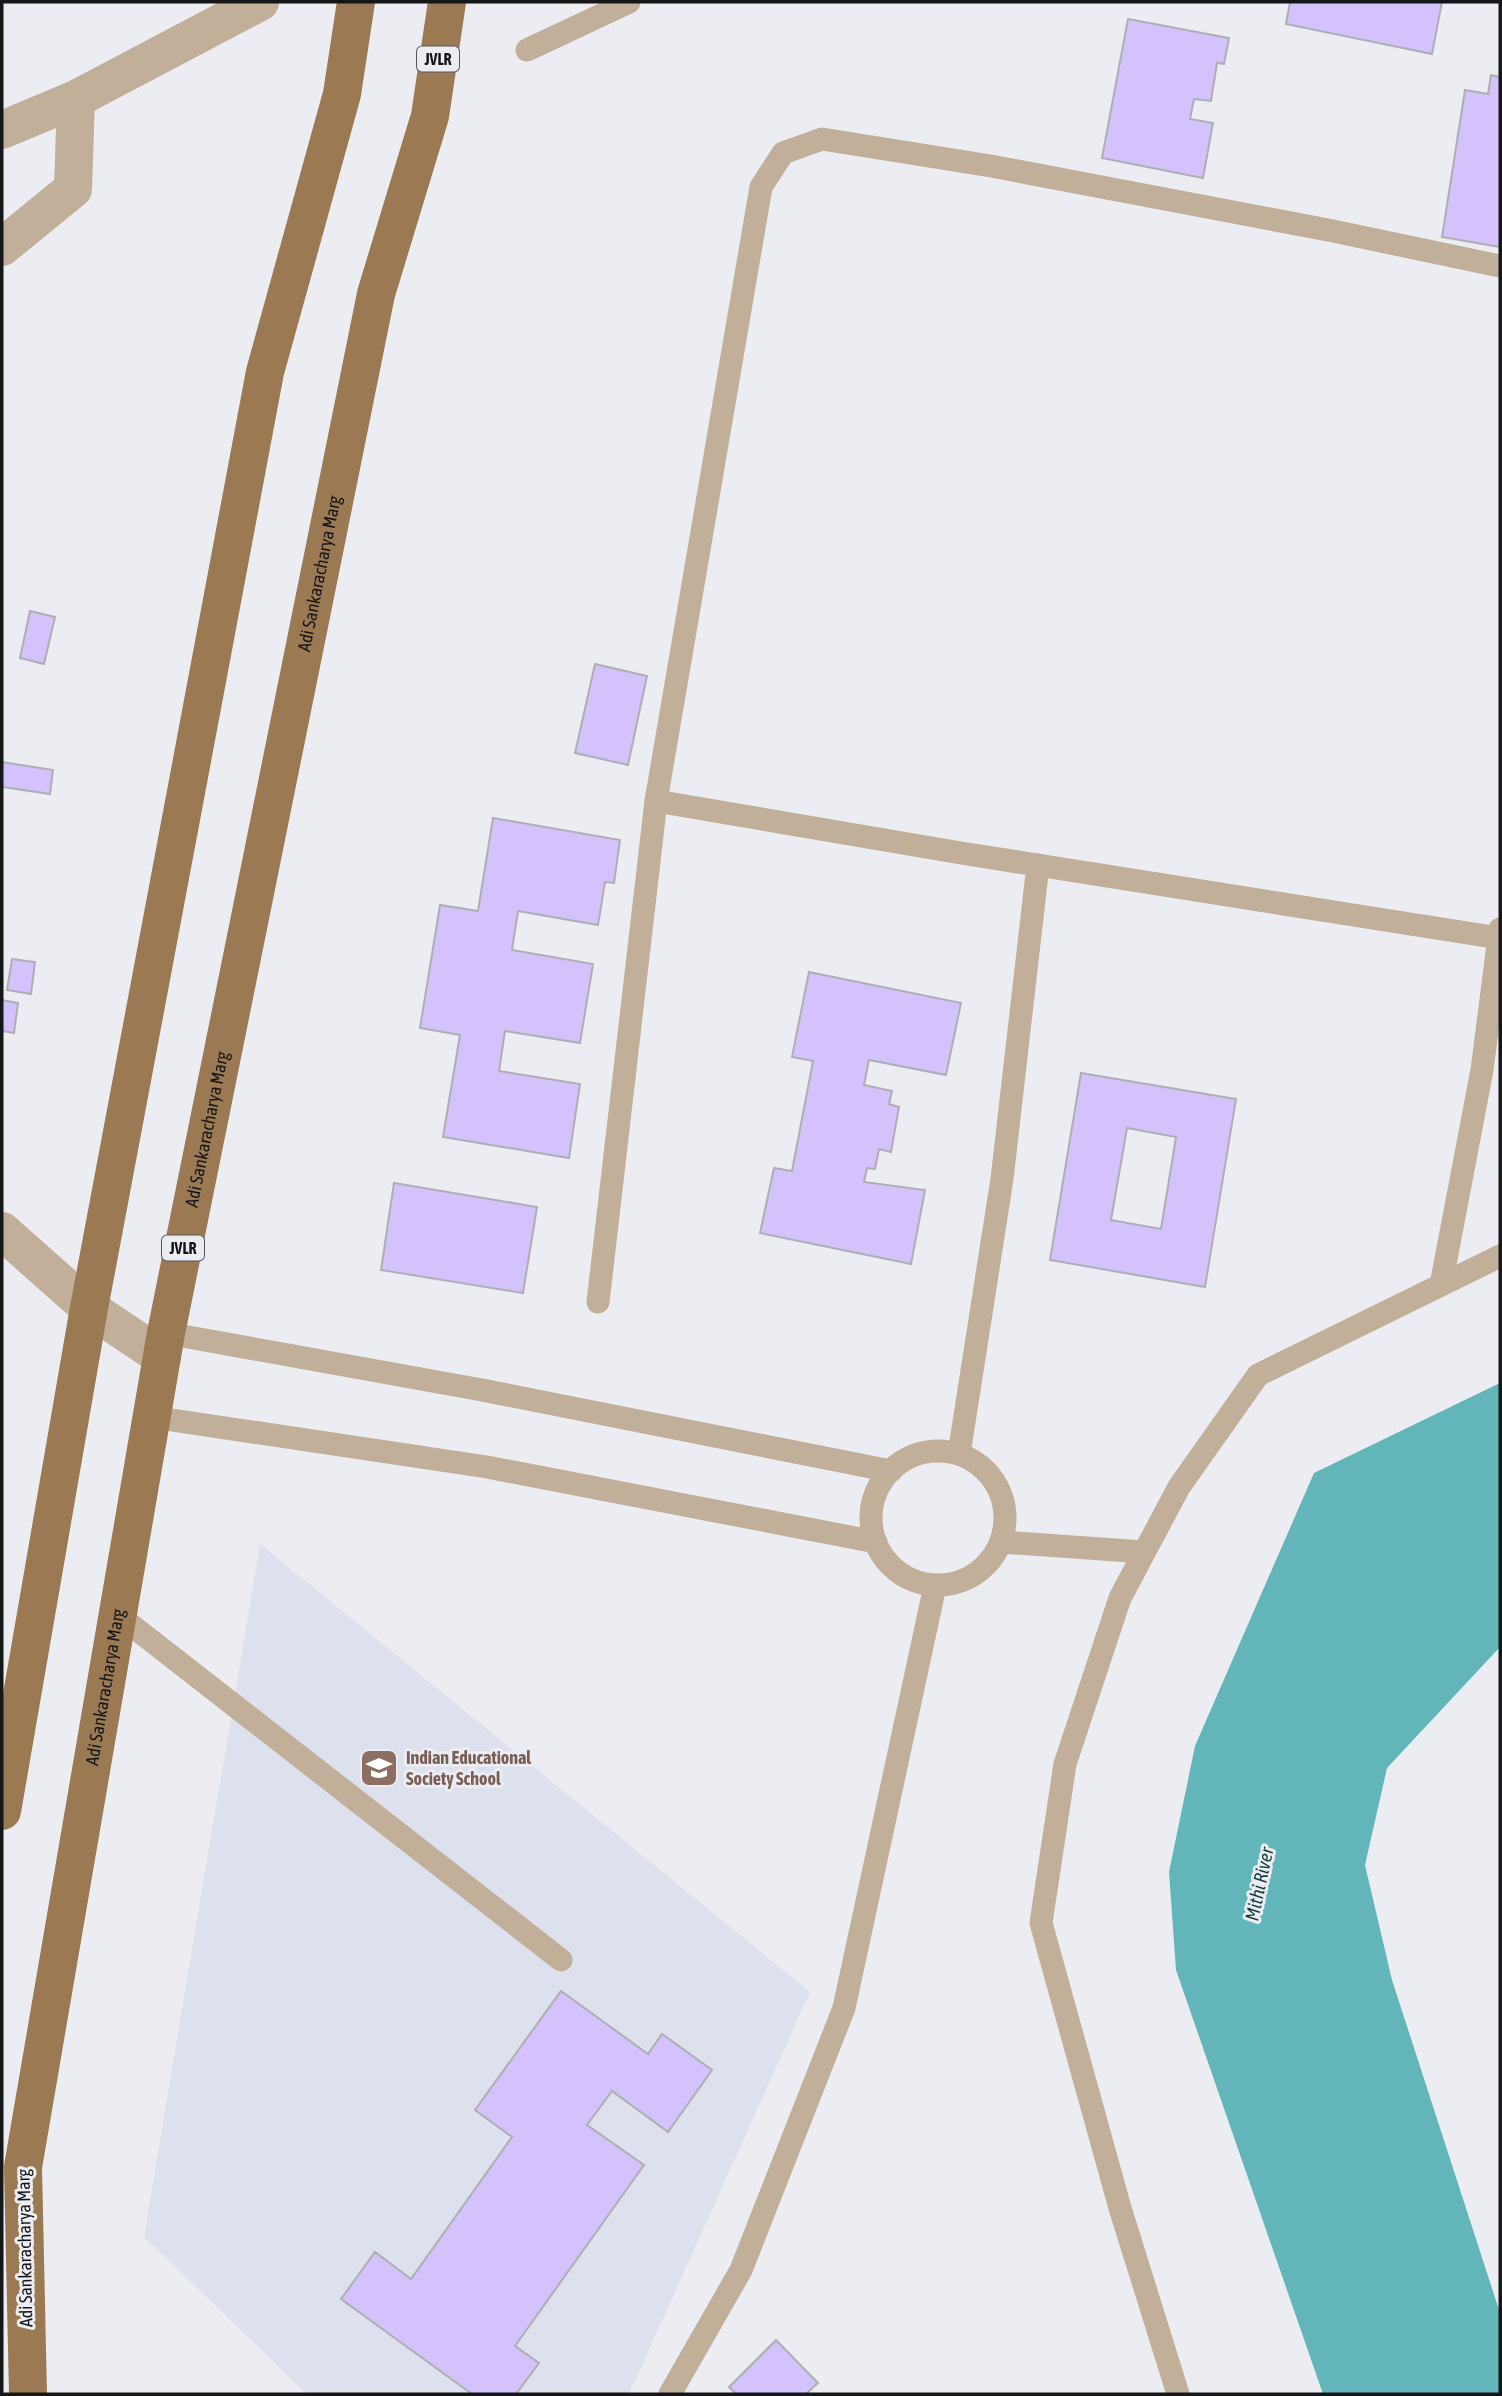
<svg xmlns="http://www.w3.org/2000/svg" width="1502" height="2396" viewBox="0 0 1502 2396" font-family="'Asap Condensed',sans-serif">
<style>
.built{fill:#dde0ed}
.water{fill:#62b5b9}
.building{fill:#d3c2fb;stroke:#afaeb3;stroke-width:2;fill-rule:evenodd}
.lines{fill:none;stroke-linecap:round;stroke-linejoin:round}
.service{stroke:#c1af9a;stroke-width:23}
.minor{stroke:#c1af9a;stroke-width:38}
.primary{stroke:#9b7952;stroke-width:38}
.labels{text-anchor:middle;stroke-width:6;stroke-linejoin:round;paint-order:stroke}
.shield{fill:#ecedf3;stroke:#56565a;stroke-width:2}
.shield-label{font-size:16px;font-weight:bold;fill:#151618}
.street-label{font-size:18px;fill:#151618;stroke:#ecedf3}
.education-label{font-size:18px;font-weight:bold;fill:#785e54;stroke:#ecedf3;text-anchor:start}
.water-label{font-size:19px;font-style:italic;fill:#153d3f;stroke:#ecedf3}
</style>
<rect width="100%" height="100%" fill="#ecedf3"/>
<polygon class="built" points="260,1544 810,1992 629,2394 307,2394 144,2237"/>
<polygon class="water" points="1500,1383 1500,1647 1387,1768 1365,1865 1392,1980 1500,2313 1500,2394 1323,2394 1176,1970 1169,1872 1195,1746 1314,1473"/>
<g class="building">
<polygon points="1290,2 1442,2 1432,54 1286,24"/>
<polygon points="1128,19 1229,38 1224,64 1217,63 1211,101 1194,99 1190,119 1213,123 1203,178 1102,158"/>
<polygon points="1491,75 1500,77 1500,247 1442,237 1465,90 1488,94"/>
<polygon points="30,611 55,617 44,664 20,658"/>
<polygon points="595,664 647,676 628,765 575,753"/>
<polygon points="2,762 53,770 50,794 2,787"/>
<polygon points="493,818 620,840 614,883 605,882 598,925 518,911 512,950 593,964 580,1043 505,1031 499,1071 580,1084 569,1158 443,1137 460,1035 420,1028 440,905 478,911"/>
<polygon points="12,959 35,962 31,994 7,990"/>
<polygon points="809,972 961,1003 946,1075 869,1060 864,1085 892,1091 889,1104 899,1107 891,1152 879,1149 875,1169 867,1168 864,1182 925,1190 911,1264 760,1233 774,1168 792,1171 813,1061 792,1057"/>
<polygon points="2,1000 18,1003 14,1033 2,1031"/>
<path d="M1081,1073l155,26 -31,188 -155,-27zM1127,1128l49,9 -15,92 -50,-9z"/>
<polygon points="394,1183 537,1207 523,1293 381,1270"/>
<polygon points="561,1991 648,2054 662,2034 712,2070 668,2132 612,2091 587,2125 644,2165 515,2346 539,2363 516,2394 472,2394 341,2299 375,2252 411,2279 512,2137 475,2110"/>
<polygon points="776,2340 818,2383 806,2394 736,2394 729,2387"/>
</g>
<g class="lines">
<g class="service">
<polyline points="527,50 629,2"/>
<polyline points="656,801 961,853 1499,938"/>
<polyline points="1441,1285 1482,1070 1500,929"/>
<polyline points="598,1302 656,801 761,187 783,153 822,139 991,166 1333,231 1500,266"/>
<polyline points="166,1333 482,1390 891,1471"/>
<polyline points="152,1417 487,1467 876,1542"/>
<circle cx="938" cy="1518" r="67"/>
<polyline points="959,1454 1002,1179 1038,865"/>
<polyline points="1001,1542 1144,1552"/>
<polyline points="117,1614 561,1960"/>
<polyline points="670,2394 741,2270 844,2008 935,1586"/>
<polyline points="1178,2394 1120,2208 1041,1923 1065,1764 1120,1598 1179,1487 1258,1375 1500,1256"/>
</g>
<g class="minor">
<polyline points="2,130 76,99 260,2"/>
<polyline points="2,247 73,189 76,99"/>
<polyline points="2,1231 89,1308 162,1357"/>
</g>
<g class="primary">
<polyline points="2,1811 89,1308 265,372 342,94 356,2"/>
<path id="s1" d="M28,2394l-5,-227 143,-834 210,-1039 54,-178 17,-114"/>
</g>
</g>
<defs>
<symbol id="school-square" viewBox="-11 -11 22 22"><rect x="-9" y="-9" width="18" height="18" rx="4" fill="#8d6e63" stroke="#ecedf3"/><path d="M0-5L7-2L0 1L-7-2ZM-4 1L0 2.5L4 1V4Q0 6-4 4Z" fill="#fff"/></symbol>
</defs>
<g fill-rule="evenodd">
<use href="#school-square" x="357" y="1746" width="44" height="44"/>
</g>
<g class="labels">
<g class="shield">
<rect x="417" y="46.5" width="42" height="25" rx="5"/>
<rect x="162" y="1235.5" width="42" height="25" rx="5"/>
</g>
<g class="shield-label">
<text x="438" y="65">JVLR</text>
<text x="183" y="1254">JVLR</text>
</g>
<g class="street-label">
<text dy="6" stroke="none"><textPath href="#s1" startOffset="1848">Adi Sankaracharya Marg</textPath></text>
<text dy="6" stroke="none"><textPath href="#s1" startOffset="1281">Adi Sankaracharya Marg</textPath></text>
<text dy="6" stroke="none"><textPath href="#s1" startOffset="714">Adi Sankaracharya Marg</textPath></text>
<text transform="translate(25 2248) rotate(-91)" y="6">Adi Sankaracharya Marg</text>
</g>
<g class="education-label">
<text x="406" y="1764">Indian Educational<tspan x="406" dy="21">Society School</tspan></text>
</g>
<g class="water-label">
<text transform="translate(1259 1884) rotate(-78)" y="7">Mithi River</text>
</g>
</g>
<rect width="1502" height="2396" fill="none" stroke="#151618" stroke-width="7"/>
</svg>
